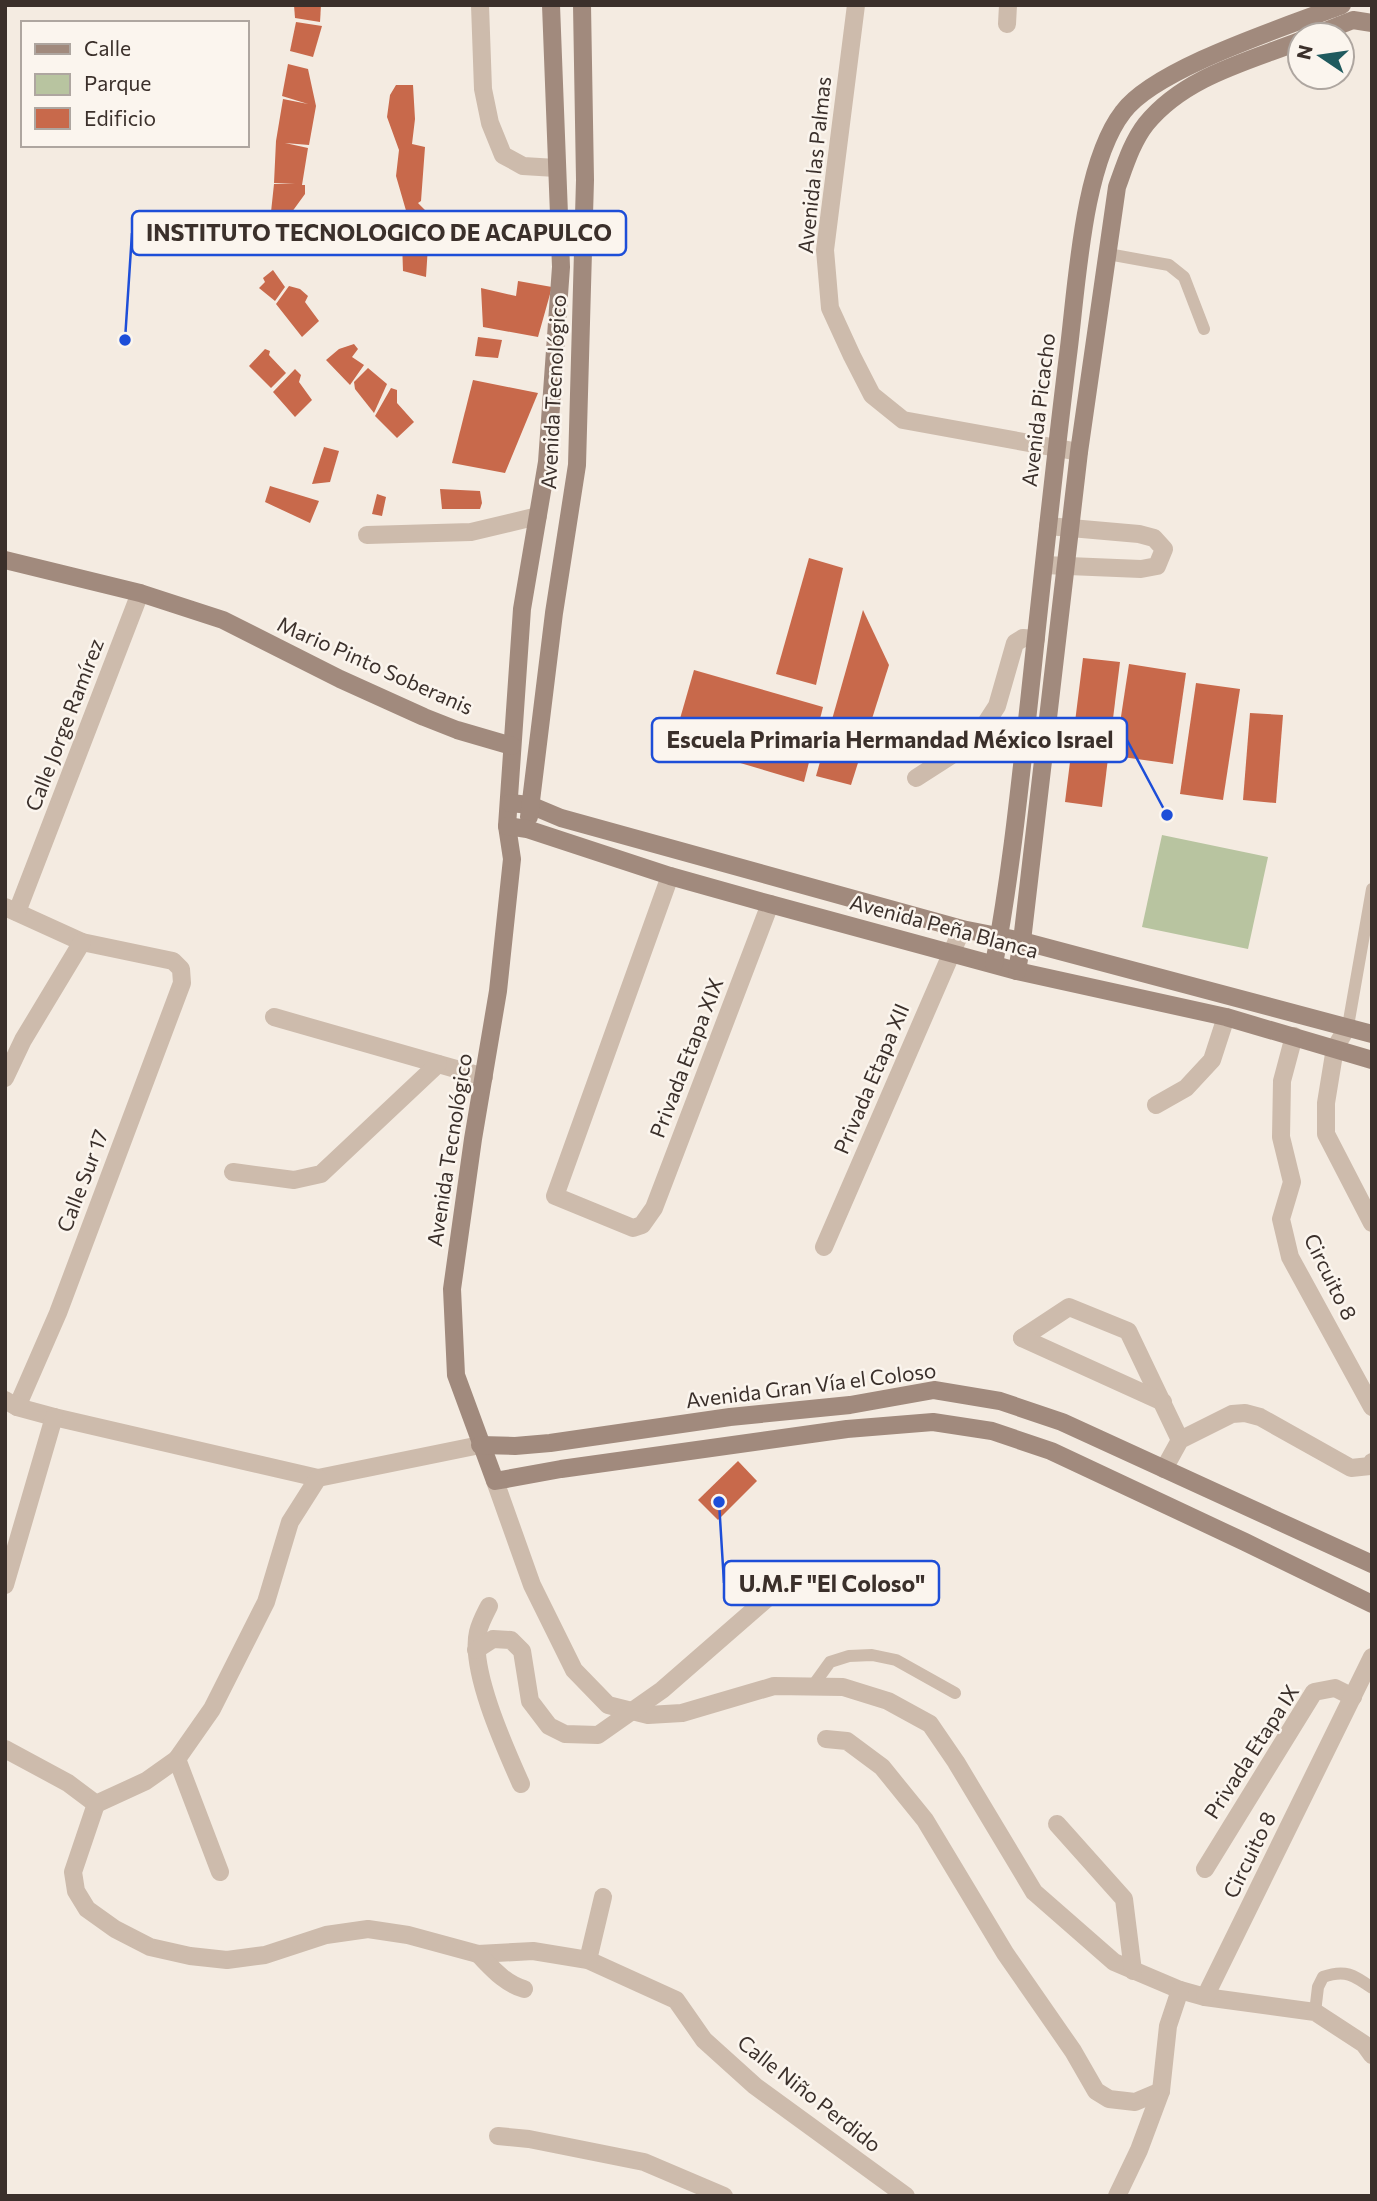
<svg xmlns="http://www.w3.org/2000/svg" width="1377" height="2201" viewBox="0 0 1377 2201" font-family="Commissioner,sans-serif">
<style>
.green{fill:#b8c4a0}
.building{fill:#c8694b}
.lines{fill:none;stroke-linecap:round;stroke-linejoin:round}
.lane{stroke:#cdbbac;stroke-width:12}
.street{stroke:#cdbbac;stroke-width:18}
.secondary{stroke:#a18a7d;stroke-width:18}
.labels{text-anchor:middle;stroke-width:5;stroke-linejoin:round;paint-order:stroke}
.street-label{font-size:21px;fill:#3b302b;stroke:#fbf5ee}
.leader{fill:none;stroke:#1d4ed8;stroke-width:2.5}
.callout-dot{fill:#1d4ed8;stroke:#fbf5ee;stroke-width:2.5}
.callout{fill:#fbf5ee;stroke:#1d4ed8;stroke-width:2.5}
.callout-label{font-size:23px;text-anchor:middle;font-weight:bold;fill:#3b302b}
</style>
<rect width="100%" height="100%" fill="#f4ebe1"/>
<polygon class="green" points="1162,835 1268,857 1248,949 1142,927"/>
<g class="building">
<polygon points="294,5 321,5 320,22 295,18"/>
<polygon points="296,22 322,26 313,57 290,51"/>
<polygon points="288,64 308,69 316,106 309,145 285,143 308,148 302,185 305,185 305,194 289,216 271,212 274,184 295,184 274,183 276,141 283,99 308,104 282,96"/>
<polygon points="396,85 413,85 415,119 412,144 425,147 421,201 418,203 430,215 426,277 403,271 402,241 407,214 396,176 399,150 387,117 390,95"/>
<polygon points="273,270 285,287 275,301 259,288 265,282 263,278"/>
<polygon points="518,281 552,287 538,337 483,327 481,288 516,296"/>
<polygon points="289,286 300,289 308,296 305,302 319,321 302,337 276,304"/>
<polygon points="478,337 502,340 498,358 475,356"/>
<polygon points="354,344 358,349 352,357 364,365 350,385 326,360 339,349"/>
<polygon points="265,349 270,351 269,355 286,373 271,388 249,366"/>
<polygon points="368,368 387,384 374,413 355,389 354,382"/>
<polygon points="295,369 301,375 299,382 312,400 295,417 273,392"/>
<polygon points="473,380 538,393 505,473 452,463"/>
<polygon points="391,388 397,390 397,403 414,422 397,438 375,416"/>
<polygon points="324,447 339,451 330,482 312,484"/>
<polygon points="270,486 319,501 310,523 265,502"/>
<polygon points="440,489 480,491 482,503 480,509 442,509"/>
<polygon points="377,494 386,497 382,516 372,514"/>
<polygon points="809,558 843,568 816,685 776,674"/>
<polygon points="863,610 889,665 851,785 816,776"/>
<polygon points="1083,658 1120,662 1102,807 1065,802"/>
<polygon points="1129,664 1186,673 1173,764 1115,756"/>
<polygon points="694,670 823,707 804,782 673,743"/>
<polygon points="1196,683 1240,689 1223,800 1180,794"/>
<polygon points="1250,713 1283,715 1276,803 1243,800"/>
<polygon points="738,1461 757,1481 718,1520 698,1500"/>
</g>
<g class="lines">
<g class="lane">
<polyline points="1108,254 1169,265 1184,277 1204,329"/>
<polyline points="1348,1026 1372,889"/>
<polyline points="812,1687 830,1662 849,1656 872,1655 896,1660 955,1693"/>
<path d="M1315,2012l3,-25 5,-10c22,-8 31,-2 49,11"/>
</g>
<g class="street">
<polyline points="480,5 483,89 490,123 503,155 523,166 556,168"/>
<polyline points="856,5 825,250 830,308 852,356 872,395 903,420 1079,452"/>
<polyline points="1007,24 1008,5"/>
<polyline points="367,535 471,532 538,516"/>
<polyline points="1044,565 1141,569 1157,566 1164,549 1154,538 1139,534 1048,526"/>
<polyline points="916,778 975,740 997,706 1015,643 1023,638 1036,639"/>
<polyline points="670,876 555,1196 633,1228 642,1225 654,1208 770,904"/>
<polyline points="5,907 82,942 173,961 181,969 182,983 58,1313 17,1407"/>
<polyline points="17,912 140,593"/>
<polyline points="274,1017 484,1077"/>
<polyline points="1348,1026 1335,1048 1326,1103 1326,1134 1372,1223"/>
<polyline points="1294,1036 1282,1081 1281,1137 1292,1182 1281,1219 1290,1257 1372,1407"/>
<polyline points="5,1078 23,1040 82,942"/>
<polyline points="1156,1105 1186,1088 1212,1060 1226,1017"/>
<polyline points="233,1172 294,1180 321,1174 438,1064"/>
<polyline points="824,1247 962,929"/>
<polyline points="1022,1338 1069,1307 1128,1331 1180,1440"/>
<polyline points="1022,1338 1163,1402"/>
<polyline points="5,1400 17,1407 54,1417 318,1478 480,1445"/>
<polyline points="1164,1469 1180,1440 1232,1414 1245,1413 1260,1417 1351,1468 1370,1466 1372,1462"/>
<polyline points="495,1481 532,1585 574,1670 608,1705 648,1715 682,1713 774,1686 843,1687 888,1701 930,1724 956,1762 1034,1892 1114,1962 1180,1990 1205,1997 1315,2012 1364,2044 1372,2055"/>
<polyline points="5,1585 54,1417"/>
<path d="M489,1606c-4,8 -9,17 -11,26 -9,37 27,116 43,152"/>
<polyline points="476,1650 493,1639 511,1640 522,1651 530,1701 549,1726 565,1734 598,1735 662,1690 771,1595"/>
<polyline points="826,1739 847,1741 882,1767 925,1820 1005,1953 1073,2051 1096,2091 1109,2099 1135,2102 1161,2091"/>
<polyline points="5,1749 68,1783 96,1804"/>
<polyline points="177,1759 220,1872"/>
<polyline points="96,1804 73,1872 76,1891 87,1909 115,1929 150,1947 190,1956 227,1960 265,1955 326,1935 368,1929 408,1935 478,1954 533,1951 588,1960 676,2000 704,2040 755,2086 906,2196"/>
<polyline points="96,1804 146,1781 177,1759 212,1709 266,1602 290,1522 318,1478"/>
<polyline points="1057,1824 1124,1899 1133,1971"/>
<polyline points="1205,1869 1314,1692 1335,1688 1353,1697"/>
<path d="M478,1954c14,14 26,29 46,35"/>
<polyline points="588,1960 603,1897"/>
<polyline points="1205,1997 1372,1657"/>
<polyline points="498,2136 529,2139 644,2162 724,2196"/>
<polyline points="1117,2196 1139,2150 1161,2091 1168,2026 1180,1990"/>
</g>
<g class="secondary">
<polyline points="551,5 561,267 547,462 522,609 507,826 512,859 498,991 473,1139 452,1289 456,1375 495,1481 561,1469 847,1429 933,1422 992,1431 1051,1451 1245,1542 1372,1604"/>
<polyline points="1315,35 1353,20 1372,23"/>
<polyline points="5,560 140,593 223,620 340,679 424,717 457,730 512,746"/>
<polyline points="510,803 530,805 561,818 962,929 1022,941 1372,1034"/>
<polyline points="529,817 554,613 577,465 585,180 582,5"/>
<polyline points="507,826 527,829 670,876 770,904 1017,971 1226,1017 1372,1060"/>
<path d="M994,964c17,-90 26,-180 36,-271 12,-113 24,-226 38,-338 9,-68 14,-190 55,-243 32,-44 165,-86 219,-107"/>
<path d="M1017,971l5,-30 57,-489 38,-265c8,-22 15,-45 29,-63 38,-47 100,-62 154,-83"/>
<polyline points="480,1445 515,1446 550,1443 730,1417 850,1405 934,1390 1000,1401 1062,1422 1372,1564"/>
</g>
</g>
<g class="labels">
<g class="street-label">
<text transform="translate(815 165) rotate(-84)" y="7">Avenida las Palmas</text>
<text transform="translate(554 392) rotate(-87)" y="7">Avenida Tecnológico</text>
<text transform="translate(1039 410) rotate(-83)" y="7">Avenida Picacho</text>
<text transform="translate(375 666) rotate(24)" y="7">Mario Pinto Soberanis</text>
<text transform="translate(65 725) rotate(-69)" y="7">Calle Jorge Ramírez</text>
<text transform="translate(944 927) rotate(15)" y="7">Avenida Peña Blanca</text>
<text transform="translate(687 1058) rotate(-69)" y="7">Privada Etapa XIX</text>
<text transform="translate(872 1079) rotate(-67)" y="7">Privada Etapa XII</text>
<text transform="translate(450 1150) rotate(-81)" y="7">Avenida Tecnológico</text>
<text transform="translate(83 1181) rotate(-69)" y="7">Calle Sur 17</text>
<text transform="translate(1330 1277) rotate(64)" y="7">Circuito 8</text>
<text transform="translate(811 1386) rotate(-7)" y="7">Avenida Gran Vía el Coloso</text>
<text transform="translate(1252 1752) rotate(-57)" y="7">Privada Etapa IX</text>
<text transform="translate(1250 1855) rotate(-64)" y="7">Circuito 8</text>
<text transform="translate(809 2094) rotate(38)" y="7">Calle Niño Perdido</text>
</g>
</g>
<path class="leader" d="M125 340L132 233M1167 815L1127 740M719 1502L724 1583"/>
<g class="callout-dot">
<circle cx="125" cy="340" r="7"/>
<circle cx="1167" cy="815" r="7"/>
<circle cx="719" cy="1502" r="7"/>
</g>
<g class="callout">
<rect x="132" y="211" width="494" height="44" rx="7"/>
<rect x="652" y="718" width="475" height="44" rx="7"/>
<rect x="724" y="1561" width="215" height="44" rx="7"/>
</g>
<g class="callout-label">
<text x="379" y="241">INSTITUTO TECNOLOGICO DE ACAPULCO</text>
<text x="890" y="748">Escuela Primaria Hermandad México Israel</text>
<text x="832" y="1592">U.M.F "El Coloso"</text>
</g>
<rect width="1377" height="2201" fill="none" stroke="#3b302b" stroke-width="14"/>
<rect x="21" y="21" width="228" height="126" fill="#fbf5ee" stroke="#aea6a0" stroke-width="2"/>
<rect x="35" y="44" width="35" height="10" fill="#a18a7d" stroke="#aea6a0" stroke-width="2"/>
<text x="84" y="56" font-size="21" fill="#3b302b">Calle</text>
<rect x="35" y="74" width="35" height="21" fill="#b8c4a0" stroke="#aea6a0" stroke-width="2"/>
<text x="84" y="91" font-size="21" fill="#3b302b">Parque</text>
<rect x="35" y="108" width="35" height="21" fill="#c8694b" stroke="#aea6a0" stroke-width="2"/>
<text x="84" y="126" font-size="21" fill="#3b302b">Edificio</text>
<g transform="translate(1321 56) rotate(283)"><circle r="33" fill="#fbf5ee" stroke="#aea6a0" stroke-width="2"/>
<path d="M0-5L12 26L0 18L-12 26Z" fill="#1f5a5e"/>
<text y="-10" font-size="19" font-weight="bold" text-anchor="middle" fill="#3b302b">N</text>
</g>
</svg>
